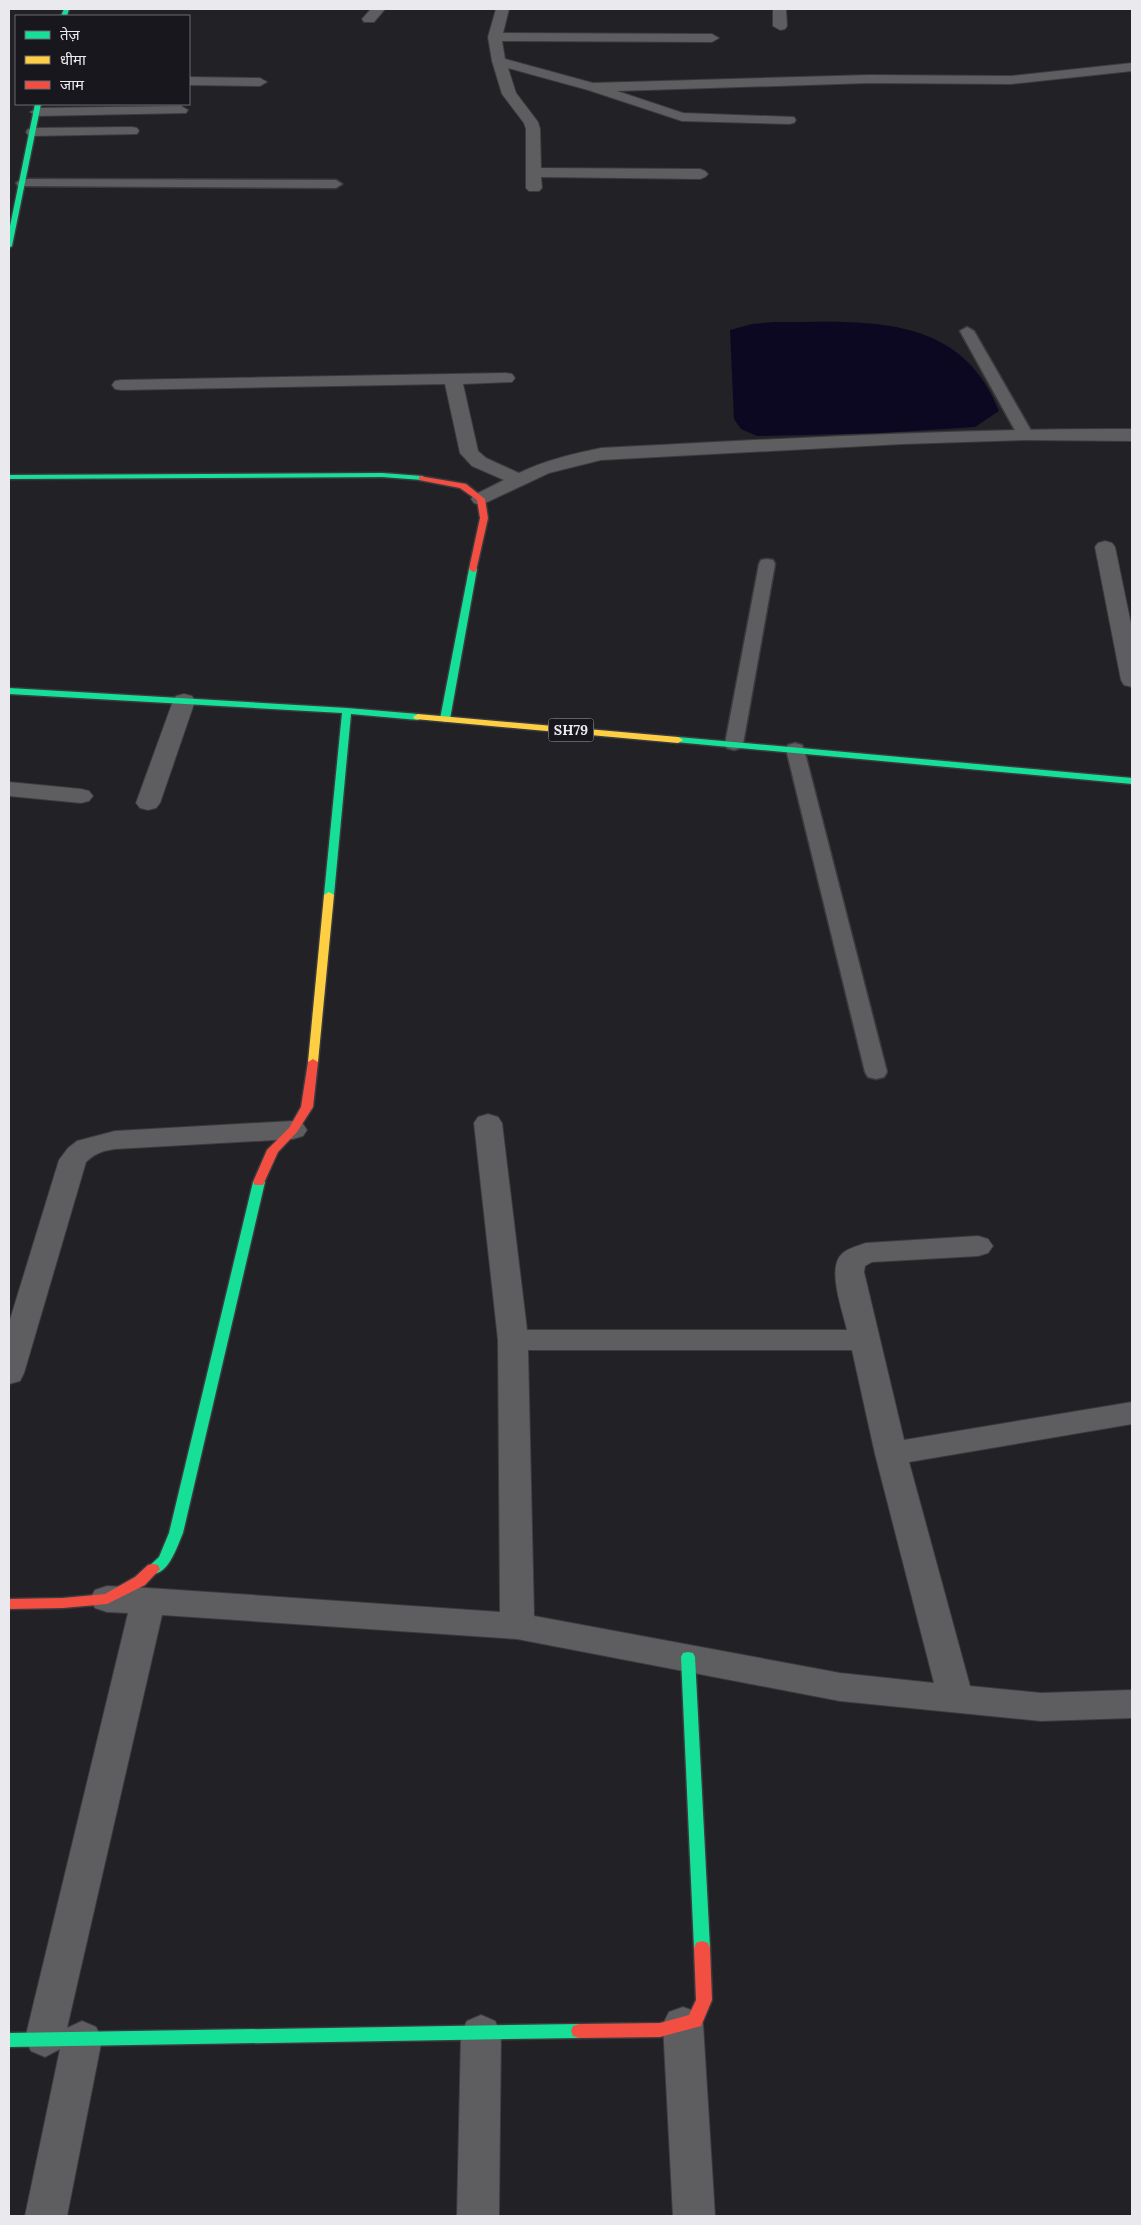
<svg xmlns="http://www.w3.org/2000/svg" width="1141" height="2225" viewBox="0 0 1141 2225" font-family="Lora,'Noto Sans Devanagari',serif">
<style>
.water{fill:#0c0822}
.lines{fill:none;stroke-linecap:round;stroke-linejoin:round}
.lane-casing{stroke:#3b3b3f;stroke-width:3}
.street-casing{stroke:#3b3b3f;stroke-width:2}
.fast-casing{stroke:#3b3b3f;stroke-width:3}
.slow-casing{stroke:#3b3b3f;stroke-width:3}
.jam-casing{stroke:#3b3b3f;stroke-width:3}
.lane{fill:#5e5e61;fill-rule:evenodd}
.street{fill:#5e5e61;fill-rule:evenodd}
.fast{fill:#16e098;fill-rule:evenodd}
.slow{fill:#ffcf43;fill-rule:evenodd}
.jam{fill:#f24e42;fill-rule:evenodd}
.labels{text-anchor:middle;stroke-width:4;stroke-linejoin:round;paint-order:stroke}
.shield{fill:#17171d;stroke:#ababaf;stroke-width:1}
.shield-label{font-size:14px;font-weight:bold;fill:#eaeaee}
</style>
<rect width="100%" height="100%" fill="#212126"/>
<path class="water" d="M774,322c90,0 186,-11 225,89l-24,16 -95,6 -123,3 -16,-7 -7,-10 -4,-89 22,-6z"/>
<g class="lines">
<defs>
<g id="lane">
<polygon points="22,179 336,180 342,184 336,188 18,186 16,183"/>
<polygon points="967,327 974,331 1033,434 1030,437 1020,437 1017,434 960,331"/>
<polygon points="767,559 773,560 775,564 743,744 741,748 734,750 727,748 725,744 759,564 761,560"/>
<polygon points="795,743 802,745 804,749 887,1072 884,1077 876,1079 868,1077 865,1072 786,749 788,745"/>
</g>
<g id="street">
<polygon points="371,9 385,9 374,22 364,22 362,19"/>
<polygon points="496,9 509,9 503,33 712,34 719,38 712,42 502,41 505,59 593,83 869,75 1011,76 1132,63 1132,71 1011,84 869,83 617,91 683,113 794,117 796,120 794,123 789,124 682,121 588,90 508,68 516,93 538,122 540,129 541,168 700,169 705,171 708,174 705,177 700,179 541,177 542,188 539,191 529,191 526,188 526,129 524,123 502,94 492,61 488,37"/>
<polygon points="773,9 786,9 787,26 785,29 780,30 773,26"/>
<polygon points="189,77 260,78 267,82 260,86 189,85"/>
<polygon points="181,106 188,110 186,113 37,116 30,112 37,108"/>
<polygon points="132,127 137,128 139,131 137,134 33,136 28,135 26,132 28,129 33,128"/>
<path d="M506,373l6,1 3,4 -3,4 -49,2 15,67 8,7 33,15c26,-13 54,-19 82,-25 177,-9 354,-20 531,-19v12l-107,-1 -122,4 -302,16 -52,13 -68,32 -7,-2 -3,-4 3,-4 30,-15 -32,-14 -12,-13 -15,-69 -324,6 -6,-1 -3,-4 3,-4 6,-1z"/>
<polygon points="1105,541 1112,543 1115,547 1132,629 1132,687 1124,685 1121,680 1095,547 1098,543"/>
<polygon points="184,694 192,696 195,701 160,803 156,808 148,810 140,808 136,803 173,701 176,696"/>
<polygon points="9,782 81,789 89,791 93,796 89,801 81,803 9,796"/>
<path d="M488,1114l10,3 4,6 25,207h320c-4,-18 -20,-61 -6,-75 6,-7 17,-9 25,-12l112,-7 10,3 5,7 -5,7 -10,3 -106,6 -7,4 -1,6 40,168 228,-38v22l-223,38 61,224 71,7 91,-3v28l-91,3 -201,-20 -323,-62 -355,-24 -95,413 15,-7 14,6 6,12 -35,177h-42l35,-167 -15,8 -14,-6 -6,-12 103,-426 -21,-1 -12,-4 -5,-9 5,-9 12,-4 41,2 352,24 -2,-272 -24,-217 4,-6zM528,1350h324l23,104 59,229 -94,-10 -306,-57z"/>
<path d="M293,1121l10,3 4,6 -4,6 -10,3 -178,10c-12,2 -20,4 -29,13l-62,211 -4,8 -11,3v-61l50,-163 9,-12 9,-7 38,-10z"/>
<polygon points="683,2007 697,2012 703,2024 715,2216 673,2216 663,2024 669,2012"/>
<polygon points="481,2015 495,2021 501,2033 499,2216 457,2216 461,2033 467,2021"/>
</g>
<g id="fast">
<polygon points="64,9 69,9 67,16 61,16"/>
<polygon points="35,104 41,104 12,246 9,248 9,231"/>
<polygon points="382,473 422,476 426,478 422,480 382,477 9,479 9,475"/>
<polygon points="473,566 477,569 450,719 445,722 440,719 469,569"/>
<polygon points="9,688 347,708 418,714 423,717 418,720 351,714 334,895 329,898 324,895 342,713 9,694"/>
<polygon points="678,737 1132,778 1132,784 675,742 675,738"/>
<path d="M259,1178l6,4 -82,351c-6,13 -15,46 -35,40l-2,-4 13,-12 10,-24 84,-351z"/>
<polygon points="688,1652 693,1653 695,1657 710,1948 708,1953 702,1955 696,1953 694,1948 681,1657 683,1653"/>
<polygon points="579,2024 585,2026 587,2031 585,2036 579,2038 9,2047 9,2033"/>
</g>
<g id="slow">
<polygon points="418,714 678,737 683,740 678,743 415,719 413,717"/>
<polygon points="329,892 334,895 318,1062 313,1065 308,1062 324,895"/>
</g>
<g id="jam">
<polygon points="419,476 466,484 485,499 488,518 476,571 473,572 469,569 480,518 477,500 460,488 419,480"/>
<polygon points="313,1059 318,1062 313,1107 297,1132 278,1152 263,1185 255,1185 253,1182 267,1150 289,1128 301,1107 308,1062"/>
<polygon points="153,1564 158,1565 160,1569 145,1585 107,1604 63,1608 9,1609 9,1599 63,1598 105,1594 135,1577 148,1565"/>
<polygon points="702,1941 708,1943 710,1948 712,2000 701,2026 660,2037 579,2038 573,2036 571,2031 573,2026 579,2024 660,2023 689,2015 696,2000 694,1948 696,1943"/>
</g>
</defs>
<use href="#lane" class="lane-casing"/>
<use href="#street" class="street-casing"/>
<use href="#fast" class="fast-casing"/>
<use href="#slow" class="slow-casing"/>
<use href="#jam" class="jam-casing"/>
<use href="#lane" class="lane"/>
<use href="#street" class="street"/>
<use href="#fast" class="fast"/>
<use href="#slow" class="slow"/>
<use href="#jam" class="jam"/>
</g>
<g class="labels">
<rect class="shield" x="548.5" y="718.5" width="45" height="23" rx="4"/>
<g class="shield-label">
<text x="571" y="735">SH79</text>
</g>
</g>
<rect width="1141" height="2225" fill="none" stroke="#eaeaee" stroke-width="20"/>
<rect x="15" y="15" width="175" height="90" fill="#17171d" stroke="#6b6b71"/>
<rect x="25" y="31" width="25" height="8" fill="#16e098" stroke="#6b6b71"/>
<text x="60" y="40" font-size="15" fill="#eaeaee">तेज़</text>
<rect x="25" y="56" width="25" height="8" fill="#ffcf43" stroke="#6b6b71"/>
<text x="60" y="65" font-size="15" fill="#eaeaee">धीमा</text>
<rect x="25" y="81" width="25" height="8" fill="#f24e42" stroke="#6b6b71"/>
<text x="60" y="90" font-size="15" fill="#eaeaee">जाम</text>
</svg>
